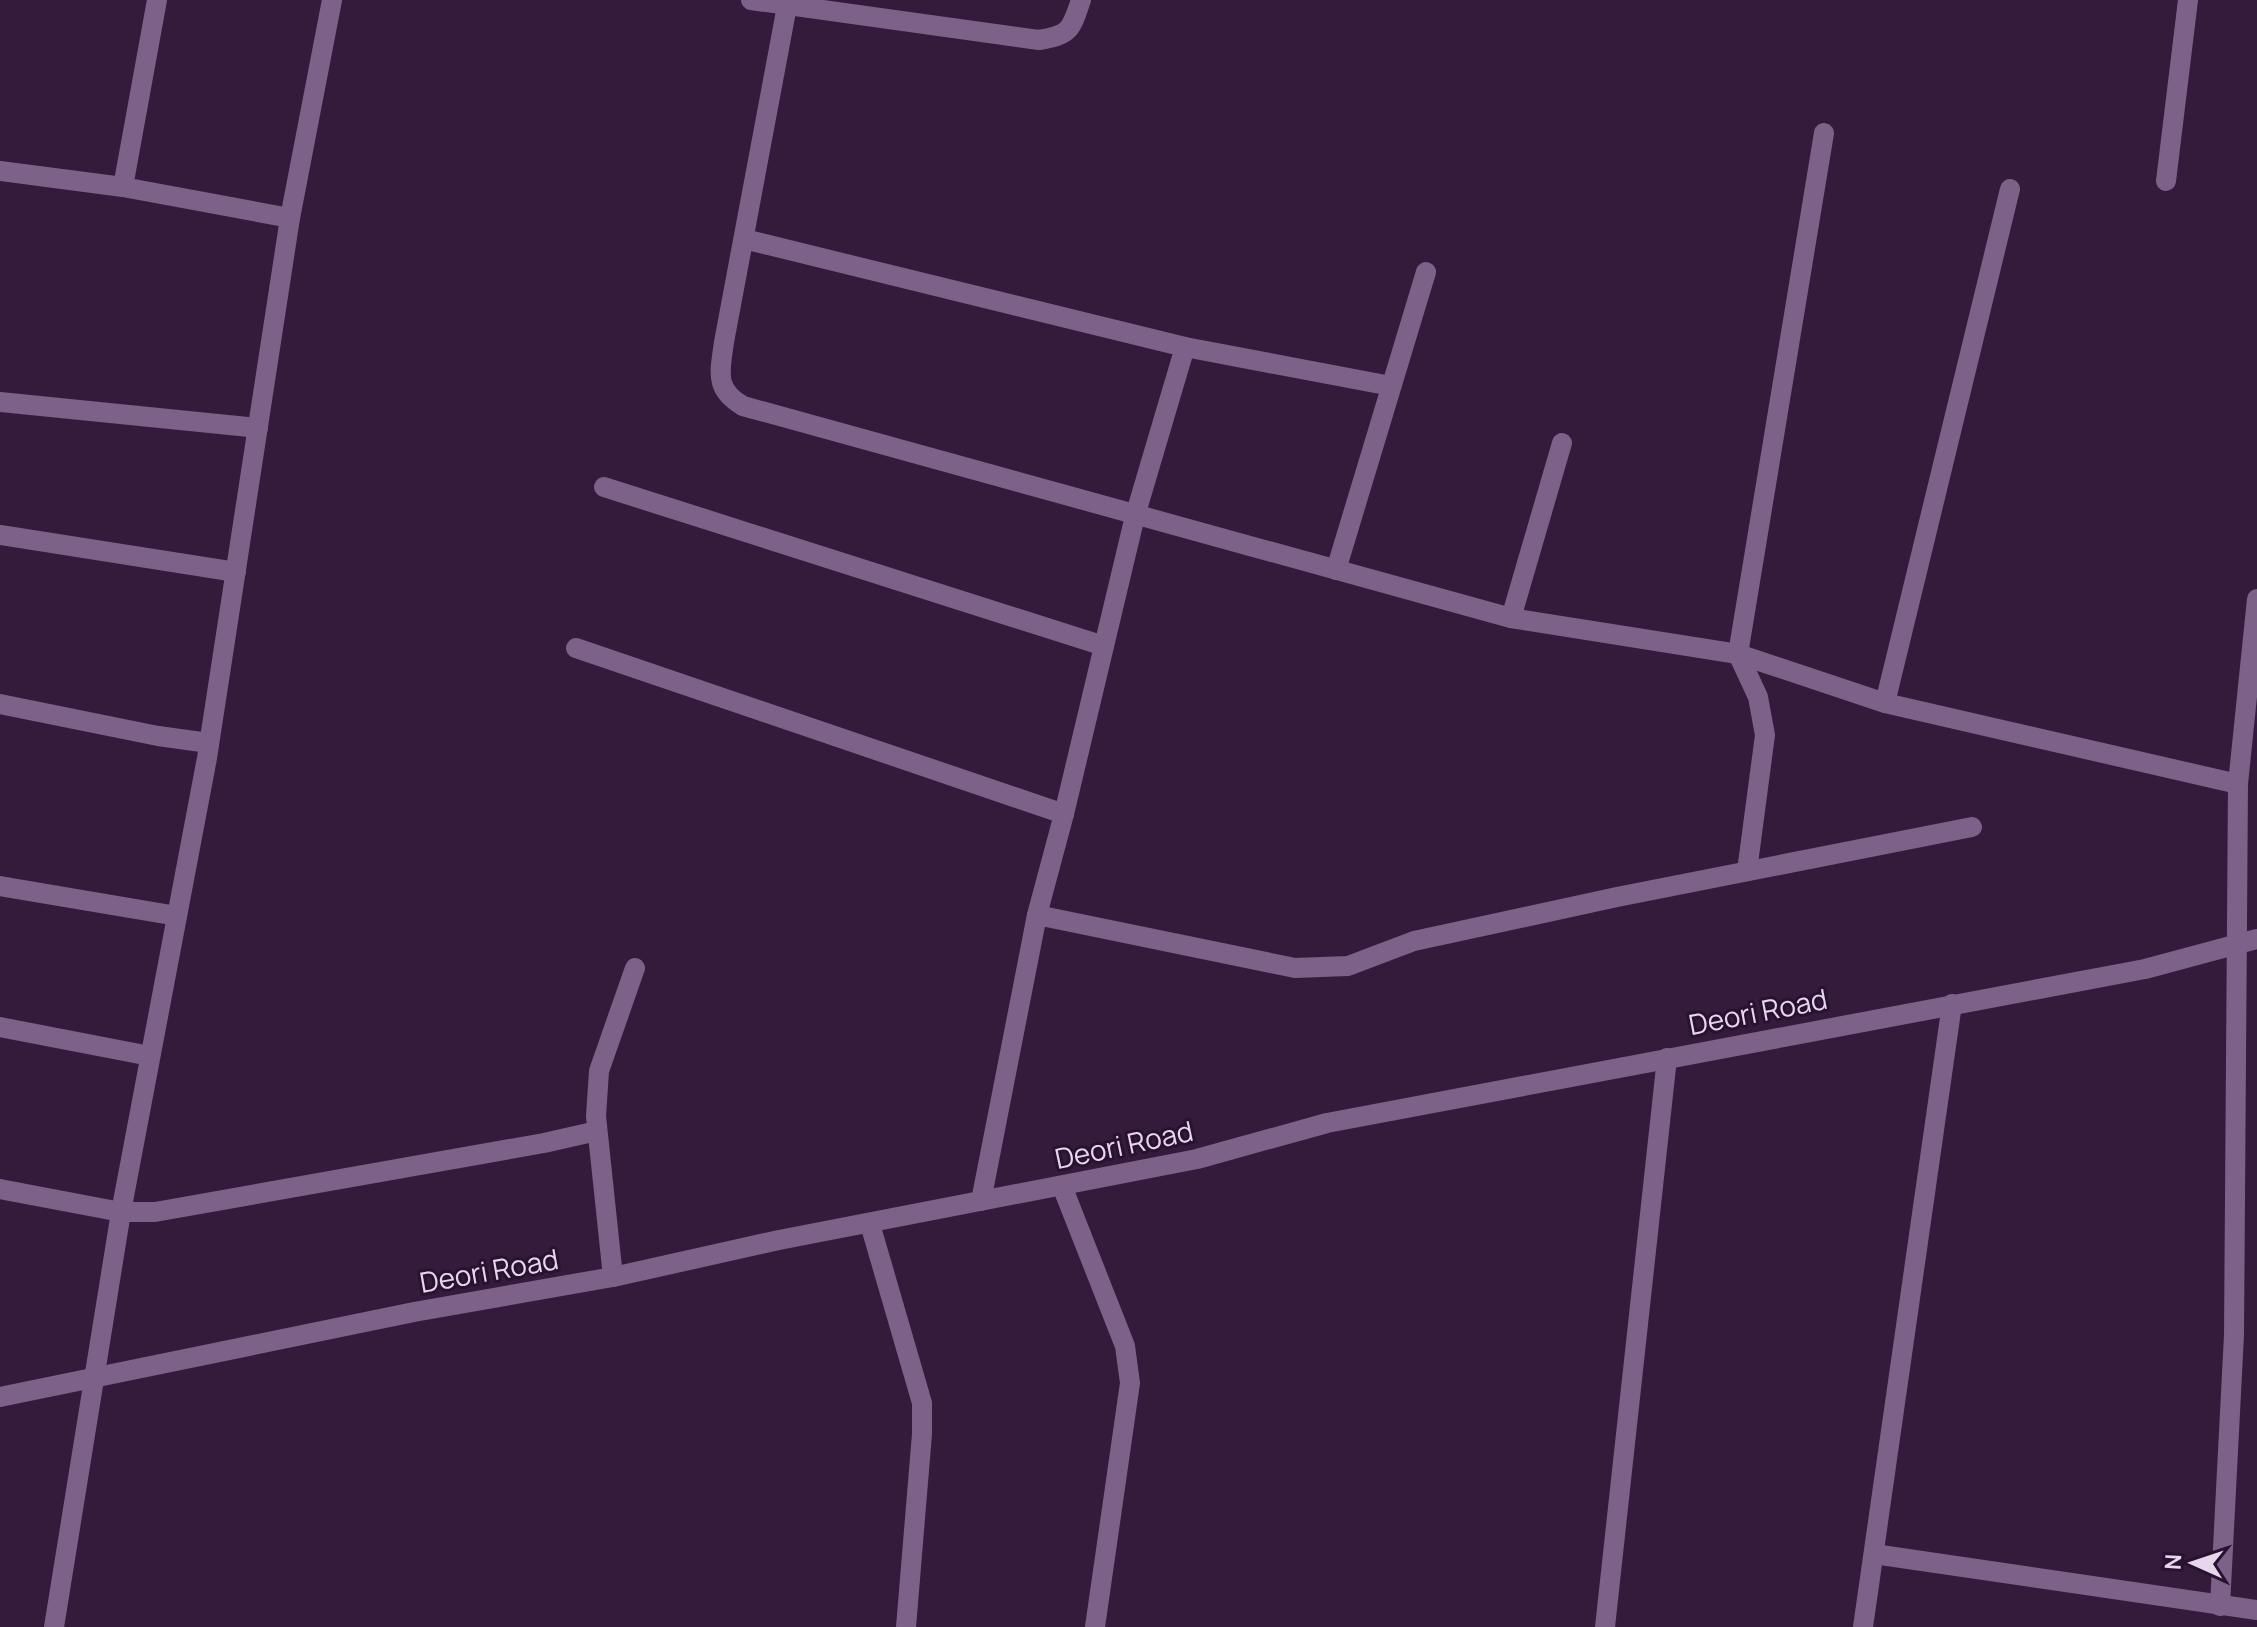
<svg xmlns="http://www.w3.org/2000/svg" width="2257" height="1627" viewBox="0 0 2257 1627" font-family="Manrope,sans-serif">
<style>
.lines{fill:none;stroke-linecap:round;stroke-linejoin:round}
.minor{stroke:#7d6188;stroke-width:20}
.labels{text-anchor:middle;stroke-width:6;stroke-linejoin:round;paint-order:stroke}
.street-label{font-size:28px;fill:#e7d7ec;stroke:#291131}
</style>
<rect width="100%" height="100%" fill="#341b3c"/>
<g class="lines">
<g class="minor">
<path d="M751,0l288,40c32,-5 32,-11 42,-40"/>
<path d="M787,6l-63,336c-4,30 -10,47 19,64l768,212 227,36 86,-521"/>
<polyline points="0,171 123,187 290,218"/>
<polyline points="2166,181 2188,0"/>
<polyline points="123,187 157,0"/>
<polyline points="744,239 1185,347 1135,516 1064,814 1037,915 981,1201"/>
<polyline points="1185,347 1391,386"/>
<polyline points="0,402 258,428"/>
<polyline points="604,487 1104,646"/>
<polyline points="0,535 236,572"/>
<polyline points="1336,570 1426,272"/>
<polyline points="1511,618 1562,443"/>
<polyline points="576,648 1064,814"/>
<polyline points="1738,654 1885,703 2238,784"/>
<polyline points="1738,654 1758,697 1765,735 1747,871"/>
<polyline points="1885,703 2010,189"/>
<polyline points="0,704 158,736 209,743"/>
<polyline points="0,886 177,916"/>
<polyline points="1037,915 1295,968 1348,966 1414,941 1617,897 1972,827"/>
<polyline points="0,1027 150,1056"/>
<polyline points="1062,1186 1125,1346 1130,1383 1095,1627"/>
<polyline points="0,1189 121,1212 155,1212 544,1143 597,1131"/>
<polyline points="870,1224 922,1403 922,1434 906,1627"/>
<polyline points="613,1277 596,1116 599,1071 635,968"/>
<polyline points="0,1397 414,1312 613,1277 779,1240 1197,1159 1327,1123 2145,969 2257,939"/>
<polyline points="1874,1554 2257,1610"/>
<polyline points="2220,1606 2234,1335 2238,784 2257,599"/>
<polyline points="54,1627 121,1212 207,758 290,218 332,0"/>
<polyline points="1605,1627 1667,1058"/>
<polyline points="1863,1627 1952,1004"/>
</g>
</g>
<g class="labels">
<g class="street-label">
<text transform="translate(1758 1012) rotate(-11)" y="10">Deori Road</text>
<text transform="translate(1124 1145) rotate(-12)" y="10">Deori Road</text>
<text transform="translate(489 1271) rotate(-10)" y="10">Deori Road</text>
</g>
</g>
<g transform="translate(2193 1563) rotate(273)" stroke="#291131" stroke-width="6" paint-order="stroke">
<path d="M0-6L14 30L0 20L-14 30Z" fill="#e7d7ec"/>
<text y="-12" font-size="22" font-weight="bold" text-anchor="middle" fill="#e7d7ec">N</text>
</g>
</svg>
